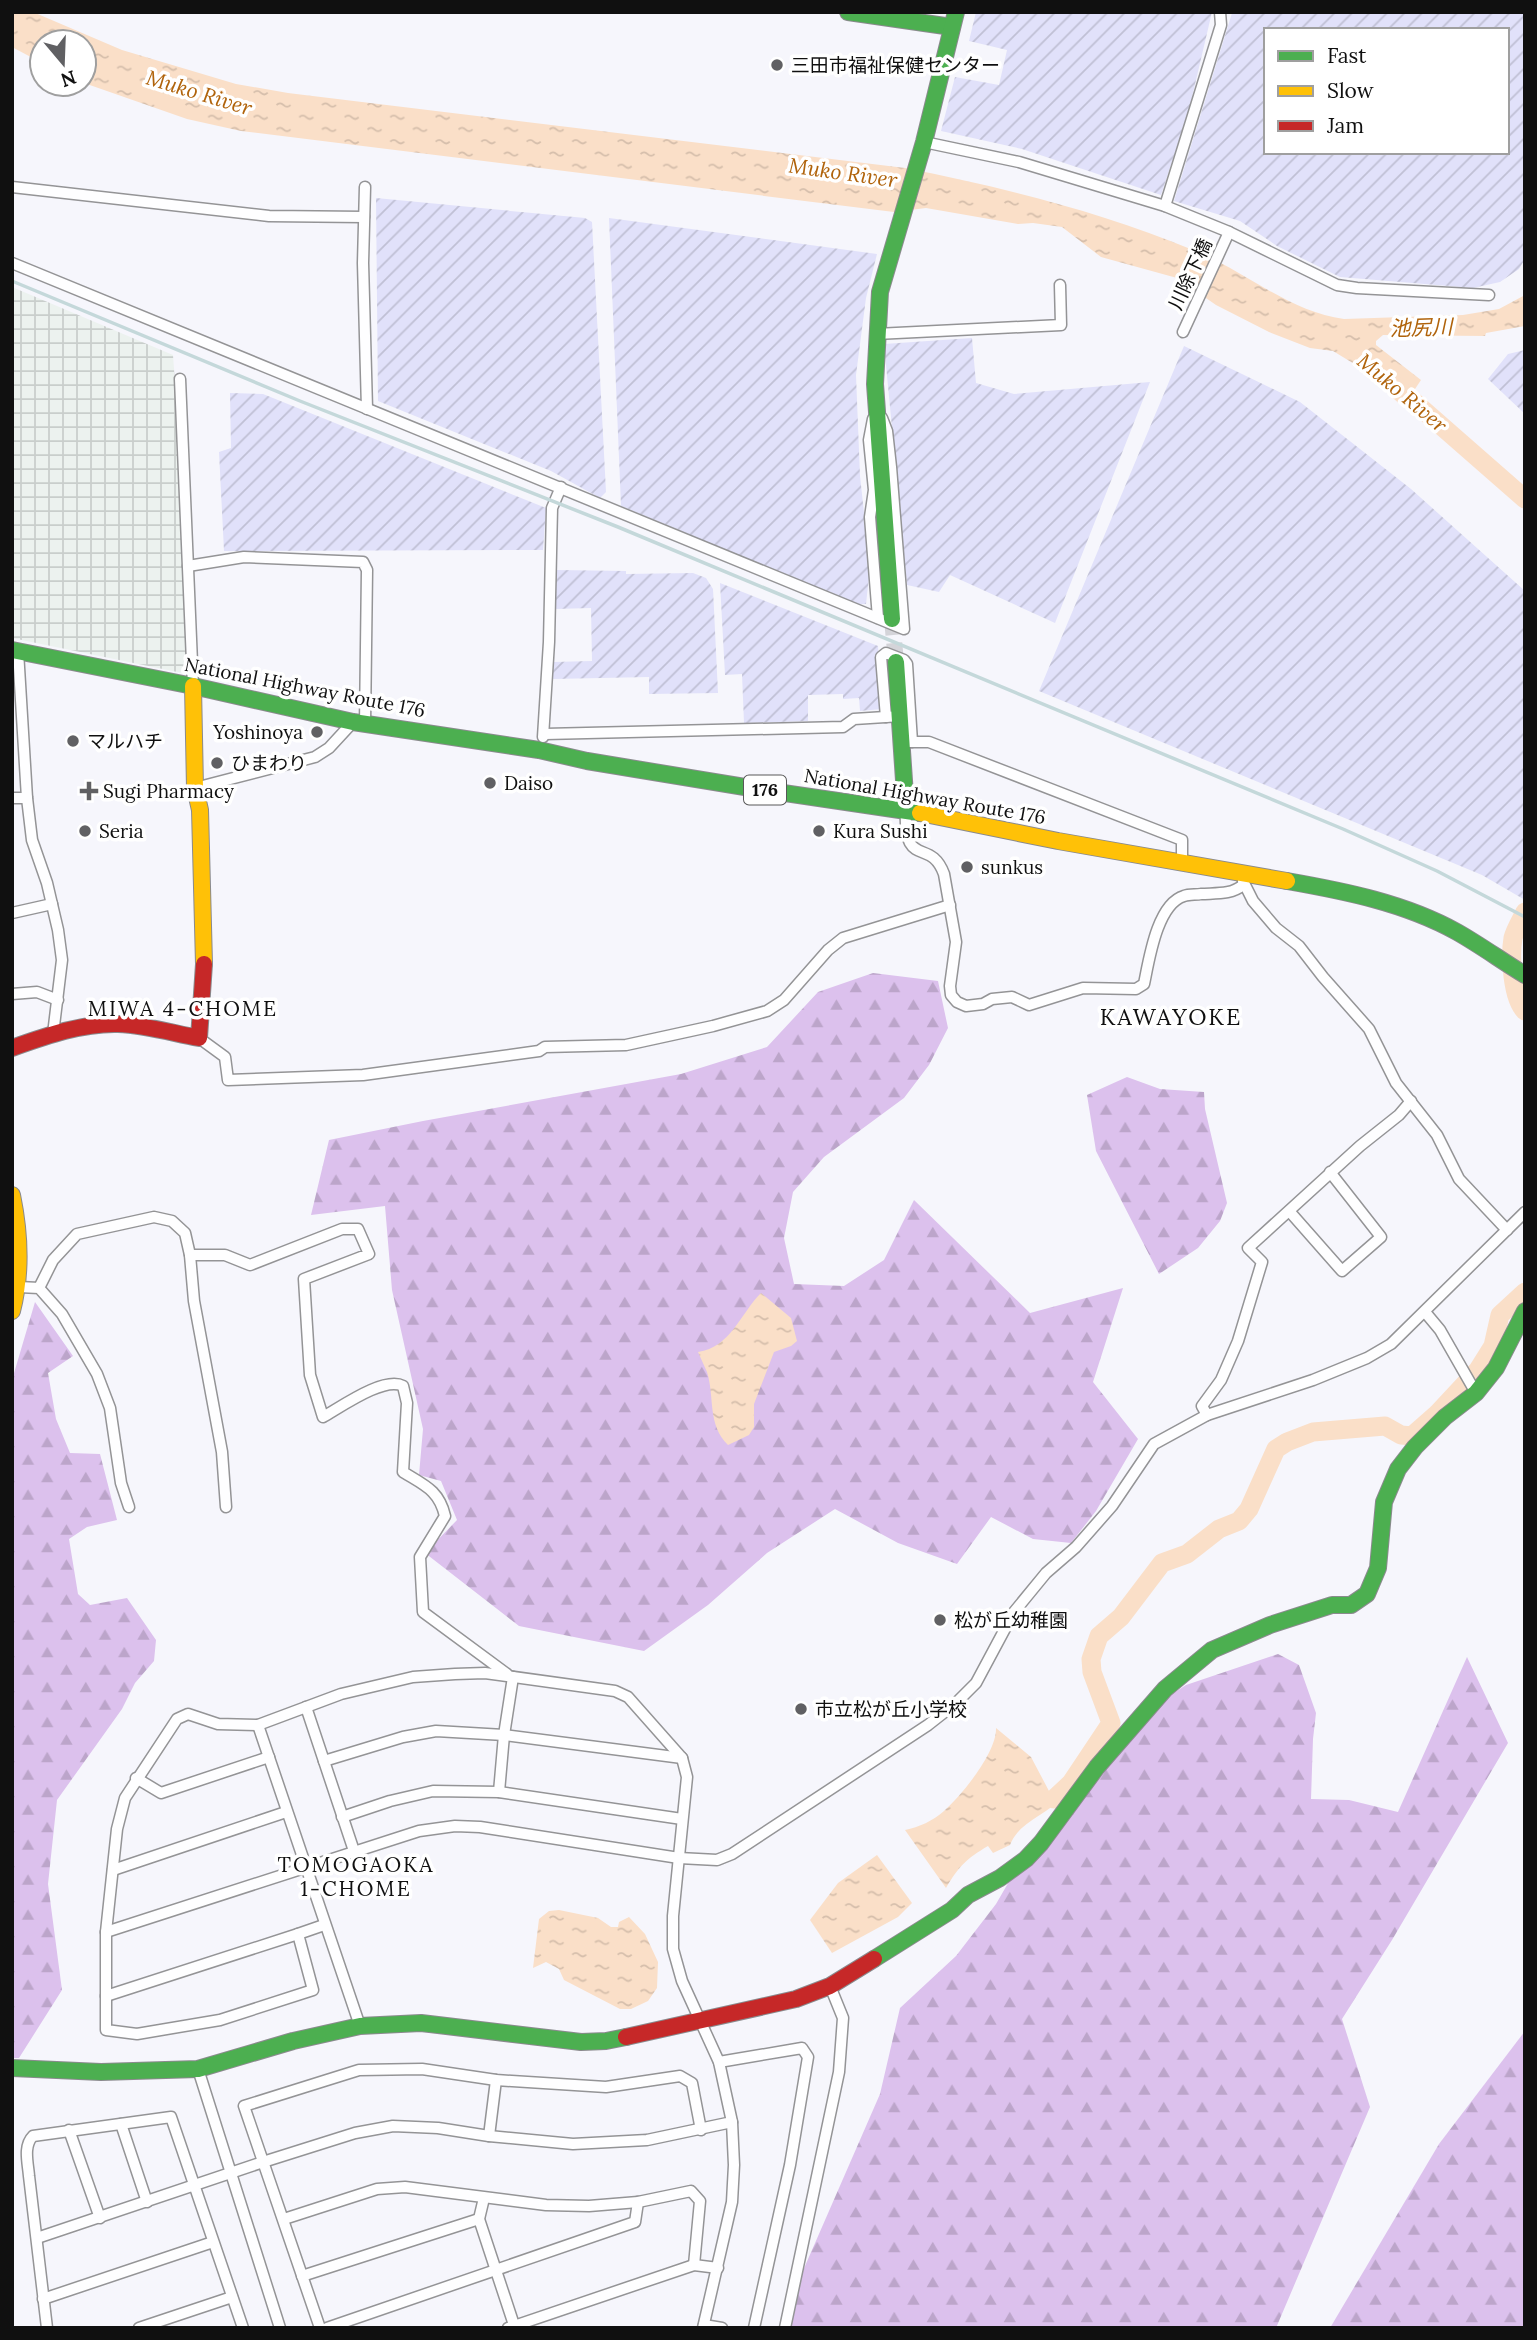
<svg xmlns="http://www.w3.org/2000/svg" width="1537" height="2340" viewBox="0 0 1537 2340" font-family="Lora,'Noto Sans JP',serif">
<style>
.industrial{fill:url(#industrial-grid)}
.farmland{fill:url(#farmland-furrows);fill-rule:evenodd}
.forest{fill:url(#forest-firs)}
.water{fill:url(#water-ripples)}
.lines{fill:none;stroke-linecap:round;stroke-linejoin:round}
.river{stroke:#fadfc8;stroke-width:19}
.secondary-tunnel{stroke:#d4d4d9;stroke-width:16;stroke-dasharray:16 8;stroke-linecap:butt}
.street-casing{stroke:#949496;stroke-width:13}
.fast-casing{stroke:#8a8a8d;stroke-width:18}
.slow-casing{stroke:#8a8a8d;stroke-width:18}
.jam-casing{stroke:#8a8a8d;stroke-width:18}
.street{stroke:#fefeff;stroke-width:10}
.fast{stroke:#4caf50;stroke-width:16}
.slow{stroke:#ffc107;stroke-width:16}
.jam{stroke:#c62828;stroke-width:16}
.rail{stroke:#c4d8da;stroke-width:3.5}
.poi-dot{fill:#606063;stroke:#fff;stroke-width:2.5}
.labels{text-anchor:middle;stroke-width:7;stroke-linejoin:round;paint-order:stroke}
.shield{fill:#fff;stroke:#585858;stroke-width:2}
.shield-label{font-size:18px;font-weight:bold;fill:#101010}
.poi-label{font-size:19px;fill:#101010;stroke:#fff;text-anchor:start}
.street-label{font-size:19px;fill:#101010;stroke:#fff}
.water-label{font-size:21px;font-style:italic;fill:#b0630b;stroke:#fff}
.neighbourhood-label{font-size:21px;letter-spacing:2px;fill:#101010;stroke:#fff}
.quarter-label{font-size:23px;letter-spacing:2px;fill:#101010;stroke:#fff}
</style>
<defs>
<pattern id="industrial-grid" width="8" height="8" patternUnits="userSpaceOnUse" patternTransform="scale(1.75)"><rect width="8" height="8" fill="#ecf2ef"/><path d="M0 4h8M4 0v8" fill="none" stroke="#c9cecc"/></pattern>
<pattern id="farmland-furrows" width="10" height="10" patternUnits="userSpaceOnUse" patternTransform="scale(1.75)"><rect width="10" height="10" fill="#e1e1fa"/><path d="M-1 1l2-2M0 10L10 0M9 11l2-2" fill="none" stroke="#c0c0d5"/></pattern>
<pattern id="forest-firs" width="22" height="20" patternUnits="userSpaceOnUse" patternTransform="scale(1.75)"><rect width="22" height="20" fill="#dcc1ed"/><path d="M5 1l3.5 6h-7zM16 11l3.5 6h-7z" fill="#bca5ca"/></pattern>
<pattern id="water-ripples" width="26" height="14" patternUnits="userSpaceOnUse" patternTransform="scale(1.75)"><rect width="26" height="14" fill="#fadfc8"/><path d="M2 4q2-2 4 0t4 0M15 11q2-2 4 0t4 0" fill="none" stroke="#d5beab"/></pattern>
</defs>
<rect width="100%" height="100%" fill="#f6f6fc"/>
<polygon class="industrial" points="12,287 173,355 180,453 187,674 12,638"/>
<g class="farmland">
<polygon points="976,12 1212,12 1189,110 1161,195 1022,149 941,131 955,77 999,85 1007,50 969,41"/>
<path d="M1525,12v247l-6,10 -19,13 -27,6 -133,-11 -63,-31 -37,-25 -66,-20 58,-188zM1266,30h241v122h-241z"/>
<polygon points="376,198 585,218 592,222 606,492 600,498 551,471 378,401"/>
<polygon points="609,218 877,254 866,298 856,375 860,476 870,568 866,604 857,604 621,506"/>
<polygon points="972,338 976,383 1014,394 1150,382 1055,623 950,575 939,592 907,585 884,344"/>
<polygon points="1184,346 1300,402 1411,489 1525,591 1525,900 1482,875 1039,691"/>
<polygon points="1525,350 1525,414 1488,379 1508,354"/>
<polygon points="230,393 263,394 546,508 543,550 224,551 219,452 231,448"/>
<polygon points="556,570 626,571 626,574 693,573 706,578 713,589 718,693 649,694 649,677 553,679 553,662 592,661 591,608 555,609"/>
<polygon points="720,583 878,646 882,709 860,711 859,698 843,699 843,694 808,695 808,721 744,723 742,674 725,675"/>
</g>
<g class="forest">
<polygon points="873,973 938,981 948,1028 929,1065 904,1098 824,1157 793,1192 784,1238 794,1284 844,1286 884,1260 914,1200 1030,1313 1123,1288 1093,1382 1138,1439 1096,1511 1071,1543 1033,1539 991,1517 957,1564 898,1543 835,1509 767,1553 708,1605 644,1651 519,1626 425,1553 457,1520 441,1481 419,1475 423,1429 392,1290 385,1206 311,1215 329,1140 423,1121 681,1074 767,1047 818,992"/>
<polygon points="1127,1077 1160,1089 1204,1092 1205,1109 1227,1203 1220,1221 1198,1248 1159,1274 1096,1151 1087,1095"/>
<polygon points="35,1302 73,1356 48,1373 56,1419 70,1453 100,1454 117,1520 87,1527 69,1539 78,1594 90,1605 127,1598 156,1640 154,1661 135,1683 122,1709 57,1800 48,1884 62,1990 19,2058 12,2058 12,1380"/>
<polygon points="1278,1654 1299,1665 1316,1713 1313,1739 1311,1799 1349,1800 1398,1812 1467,1657 1508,1743 1392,1940 1342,2019 1370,2107 1276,2328 778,2328 880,2094 900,2008 956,1956 996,1904 1029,1847 1106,1737 1186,1685"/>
<polygon points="1525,2031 1525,2328 1330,2328 1439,2144"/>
</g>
<g class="water">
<path d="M12,12h21l89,38 114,34 52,9 617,75c100,20 194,43 288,82 51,20 96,62 151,69l119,-4 36,-6 26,-14v31l-39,7 -1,3 -102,-1 -7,6v4l45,35 -18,27 -47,-42 -23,-14 -23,-3 -41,-16 -53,-27 -39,-27 -76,-21 -39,-30 -29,-4 -15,1 -92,-16 -32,4 -653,-81 -54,-12 -103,-36v-41h-42v21l-30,-16z"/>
<path d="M761,1293l30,25 6,23 -6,5 -17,6 -20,52v23l-5,8 -21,10c-21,-21 -13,-47 -21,-73 -3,-7 -6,-13 -9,-20 33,-5 42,-38 63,-59z"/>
<path d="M996,1728l35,29 18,34 14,5c-15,19 -44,25 -53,49l-17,8 -5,-7c-22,13 -29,20 -42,42l-41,-58c14,-3 28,-9 39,-19 18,-16 53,-59 52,-83z"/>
<polygon points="877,1855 912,1903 898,1917 832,1953 810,1920 838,1883"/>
<polygon points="559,1910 598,1918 611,1927 618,1927 619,1922 629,1917 645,1934 658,1962 657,1988 648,2001 631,2009 620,2009 564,1980 559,1969 546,1962 533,1968 539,1919 549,1911"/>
</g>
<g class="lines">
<g class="river">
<polyline points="1389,380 1525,499"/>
<path d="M1525,912c-4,8 -10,18 -12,26 -3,18 -1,60 12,73"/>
<polyline points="1054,1799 1071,1783 1111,1723 1092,1672 1091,1659 1099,1636 1121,1617 1162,1563 1187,1554 1219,1529 1239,1521 1249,1509 1276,1449 1287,1442 1313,1432 1385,1426 1401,1435 1412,1436 1437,1414 1478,1370 1493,1346 1500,1315 1525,1292"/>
</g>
<polyline class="secondary-tunnel" points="892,619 896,662"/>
<defs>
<g id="street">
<polyline points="924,142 1019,162 1165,206 1229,232 1337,285 1357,288 1489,295"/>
<polyline points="12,187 269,216 364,217"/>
<polyline points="365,187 363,263 367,409"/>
<polyline points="1165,206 1221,25 1220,12"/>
<polyline points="12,263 904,629 891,467 887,431 882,418"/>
<polyline points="1183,332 1229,232"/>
<polyline points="876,334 1061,325 1060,285"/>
<polyline points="180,379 193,686"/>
<polyline points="873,419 869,440 874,490 870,517 878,618"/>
<polyline points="188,566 244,557 363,562 367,570 365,724"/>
<polyline points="18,651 27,798 32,840 47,883 58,930 62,960 53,1034"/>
<polyline points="886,717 881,657 886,653 904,660 907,664 912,742"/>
<polyline points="545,734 843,727 854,719 901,716"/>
<polyline points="543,737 549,642 552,508 561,487"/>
<polyline points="903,742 929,742 1182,840 1182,863"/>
<polyline points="195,788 315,757 329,748 353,722"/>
<polyline points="12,798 27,798"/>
<path d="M906,810c-3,61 24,26 38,64l12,68 -6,44 1,9 6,7 9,4 17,-2 9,-5 20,-2 17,8 54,-17 53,1 8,-5c5,-24 13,-80 40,-88 5,-2 12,-1 17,-2 15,-1 30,1 42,-9"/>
<polyline points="1243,881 1253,901 1276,928 1299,946 1323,977 1369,1029 1396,1083 1437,1135 1459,1179 1507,1230"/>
<polyline points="12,913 52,904"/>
<polyline points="12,994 37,992 58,1000"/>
<polyline points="199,1038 225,1057 228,1080 363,1075 539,1051 545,1047 626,1045 713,1026 767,1011 784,1000 828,950 843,938 950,905"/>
<polyline points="1290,1212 1342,1271 1381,1237 1330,1172"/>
<path d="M190,1255h35l25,10 92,-36h16l11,25 -65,25 6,96 13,42c18,-10 61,-41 80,-31l4,17 -4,69c21,13 36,18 42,44l-25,41 3,55 84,62"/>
<polyline points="19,1287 39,1288 62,1314 97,1374 110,1408 121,1483 129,1507"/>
<polyline points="39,1288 53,1260 77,1234 154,1217 172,1221 185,1233 190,1255 194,1301 222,1452 226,1507"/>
<polyline points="1425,1312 1440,1330 1476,1393"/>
<polyline points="1207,1415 1202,1406 1221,1380 1238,1341 1262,1262 1248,1248 1360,1146 1399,1115 1411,1101"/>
<polyline points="306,1707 354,1851"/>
<polyline points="258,1725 360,2026"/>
<polyline points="324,1761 403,1737 436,1731 504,1735 682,1758"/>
<polyline points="136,1778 161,1793 269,1757"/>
<polyline points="499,1792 504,1735 513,1677"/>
<polyline points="342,1817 390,1801 433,1791 499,1792 682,1819"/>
<polyline points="113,1870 286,1812"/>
<polyline points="106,1932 419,1831 455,1826 480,1827 679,1858 717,1860 732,1854 928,1725 956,1703 976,1683 1014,1612 1046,1573 1076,1547 1112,1506 1154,1444 1207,1415 1313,1380 1367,1358 1391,1344 1525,1212"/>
<polyline points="106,1996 298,1934"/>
<polyline points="719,2062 802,2048 808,2057 790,2165 754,2328"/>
<polyline points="198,2069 280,2328"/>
<polyline points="121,2124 147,2202"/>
<polyline points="69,2130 100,2218"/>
<polyline points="489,2136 496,2080"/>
<polyline points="484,2198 479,2219 515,2328"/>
<polyline points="284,2219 377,2189 405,2187 546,2205 589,2206 638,2202 691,2191 700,2201 694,2265"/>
<polyline points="37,2238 263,2162 355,2133 393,2126 438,2128 489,2136 573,2144 647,2140 732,2122 719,2062 682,1981 673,1949 673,1916 687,1777 682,1758 628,1697 615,1691 485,1673 455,1674 413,1677 341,1694 258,1725 218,1724 188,1714 177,1719 125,1798 117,1829 106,1932 106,2030 137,2034 220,2020 313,1990 298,1934 324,1925"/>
<polyline points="302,2276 479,2219"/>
<polyline points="43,2299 213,2242"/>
<polyline points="704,2325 722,2328"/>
<path d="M47,2328l-18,-152c-1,-13 -6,-30 4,-40l138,-19 72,211"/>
<polyline points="139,2328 232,2297"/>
<polyline points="320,2328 244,2106 359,2070 422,2069 496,2080 606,2087 680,2076 692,2083 701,2130"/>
<polyline points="327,2328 635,2222 638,2202"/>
<polyline points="508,2328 694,2265 718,2268"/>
<polyline points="703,2328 732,2202 734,2165 732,2122"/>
<polyline points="785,2328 839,2072 843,2018 830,1986"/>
</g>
<g id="fast">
<polyline points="848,12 952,27"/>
<polyline points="892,619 875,384 880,292 924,142 956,12"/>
<polyline points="12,650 193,686 353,722 539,750 587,761 757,789 920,813"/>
<polyline points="896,662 906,810"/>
<path d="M1287,881c57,10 118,22 170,51 23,13 45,29 68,43"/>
<polyline points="874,1959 952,1910 968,1895 1000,1878 1026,1859 1041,1843 1097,1767 1165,1689 1212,1650 1270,1625 1332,1605 1351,1605 1367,1594 1378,1568 1384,1502 1398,1469 1415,1447 1445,1417 1476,1393 1496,1368 1525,1311"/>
<polyline points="12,2068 101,2072 198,2069 293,2041 360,2026 421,2023 581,2042 606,2041 626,2037"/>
</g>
<g id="slow">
<polyline points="193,686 195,788 200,810 204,964"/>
<polyline points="920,813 1058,841 1287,881"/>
<path d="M12,1195c8,39 10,77 0,116"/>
</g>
<g id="jam">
<path d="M12,1048c34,-12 70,-25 106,-24 28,1 54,9 81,14l5,-74"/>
<polyline points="626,2037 796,1999 830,1986 874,1959"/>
</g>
</defs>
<use href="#street" class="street-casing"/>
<use href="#fast" class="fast-casing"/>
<use href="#slow" class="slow-casing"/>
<use href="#jam" class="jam-casing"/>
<use href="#street" class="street"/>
<use href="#fast" class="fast"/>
<use href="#slow" class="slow"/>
<use href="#jam" class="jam"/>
<polyline class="rail" points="12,281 300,401 618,527 1343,829 1437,871 1525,917"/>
</g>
<g class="poi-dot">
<circle cx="777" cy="65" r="7"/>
<circle cx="317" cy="732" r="7"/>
<circle cx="73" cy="741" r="7"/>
<circle cx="217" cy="763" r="7"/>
<circle cx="490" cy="783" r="7"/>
<path d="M85.5 780.5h7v7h7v7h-7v7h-7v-7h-7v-7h7z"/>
<circle cx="85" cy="831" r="7"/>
<circle cx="819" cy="831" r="7"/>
<circle cx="967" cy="867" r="7"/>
<circle cx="940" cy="1620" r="7"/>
<circle cx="801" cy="1709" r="7"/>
</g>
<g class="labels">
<rect class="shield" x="744" y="775.5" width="42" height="29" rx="5"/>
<g class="shield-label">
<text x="765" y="796">176</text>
</g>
<g class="poi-label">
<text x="791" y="72">三田市福祉保健センター</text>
<text x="303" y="739" text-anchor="end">Yoshinoya</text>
<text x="87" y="748">マルハチ</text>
<text x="231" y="770">ひまわり</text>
<text x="504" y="790">Daiso</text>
<text x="103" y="798">Sugi Pharmacy</text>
<text x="99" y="838">Seria</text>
<text x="833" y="838">Kura Sushi</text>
<text x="981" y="874">sunkus</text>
<text x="954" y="1627">松が丘幼稚園</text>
<text x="815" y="1716">市立松が丘小学校</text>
</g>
<g class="street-label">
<text transform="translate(1190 274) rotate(-65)" y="7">川除下橋</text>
<text transform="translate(305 687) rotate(11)" y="7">National Highway Route 176</text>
<text transform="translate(925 796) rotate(10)" y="7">National Highway Route 176</text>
</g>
<g class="water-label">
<text transform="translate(199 93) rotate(17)" y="7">Muko River</text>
<text transform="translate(843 173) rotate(8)" y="7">Muko River</text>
<text transform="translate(1421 328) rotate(-2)" y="7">池尻川</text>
<text transform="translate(1402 393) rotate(40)" y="7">Muko River</text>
</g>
<g class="neighbourhood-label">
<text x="183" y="1016">MIWA 4-CHOME</text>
<text x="356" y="1872">TOMOGAOKA<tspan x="356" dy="24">1-CHOME</tspan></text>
</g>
<g class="quarter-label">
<text x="1171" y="1025">KAWAYOKE</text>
</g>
</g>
<rect width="1537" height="2340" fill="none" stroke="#101010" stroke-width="28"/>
<rect x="1264" y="28" width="245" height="126" fill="#ffffff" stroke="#9f9f9f" stroke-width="2"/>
<rect x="1278" y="51" width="35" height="10" fill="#4caf50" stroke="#9f9f9f" stroke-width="2"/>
<text x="1327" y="63" font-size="21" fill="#101010">Fast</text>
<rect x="1278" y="86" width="35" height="10" fill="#ffc107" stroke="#9f9f9f" stroke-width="2"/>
<text x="1327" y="98" font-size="21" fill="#101010">Slow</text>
<rect x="1278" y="121" width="35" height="10" fill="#c62828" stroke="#9f9f9f" stroke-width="2"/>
<text x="1327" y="133" font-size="21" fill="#101010">Jam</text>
<g transform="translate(63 63) rotate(161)"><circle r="33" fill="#ffffff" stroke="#9f9f9f" stroke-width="2"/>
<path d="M0-5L12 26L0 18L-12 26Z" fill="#606063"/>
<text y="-10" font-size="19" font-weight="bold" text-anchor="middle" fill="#101010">N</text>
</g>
</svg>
